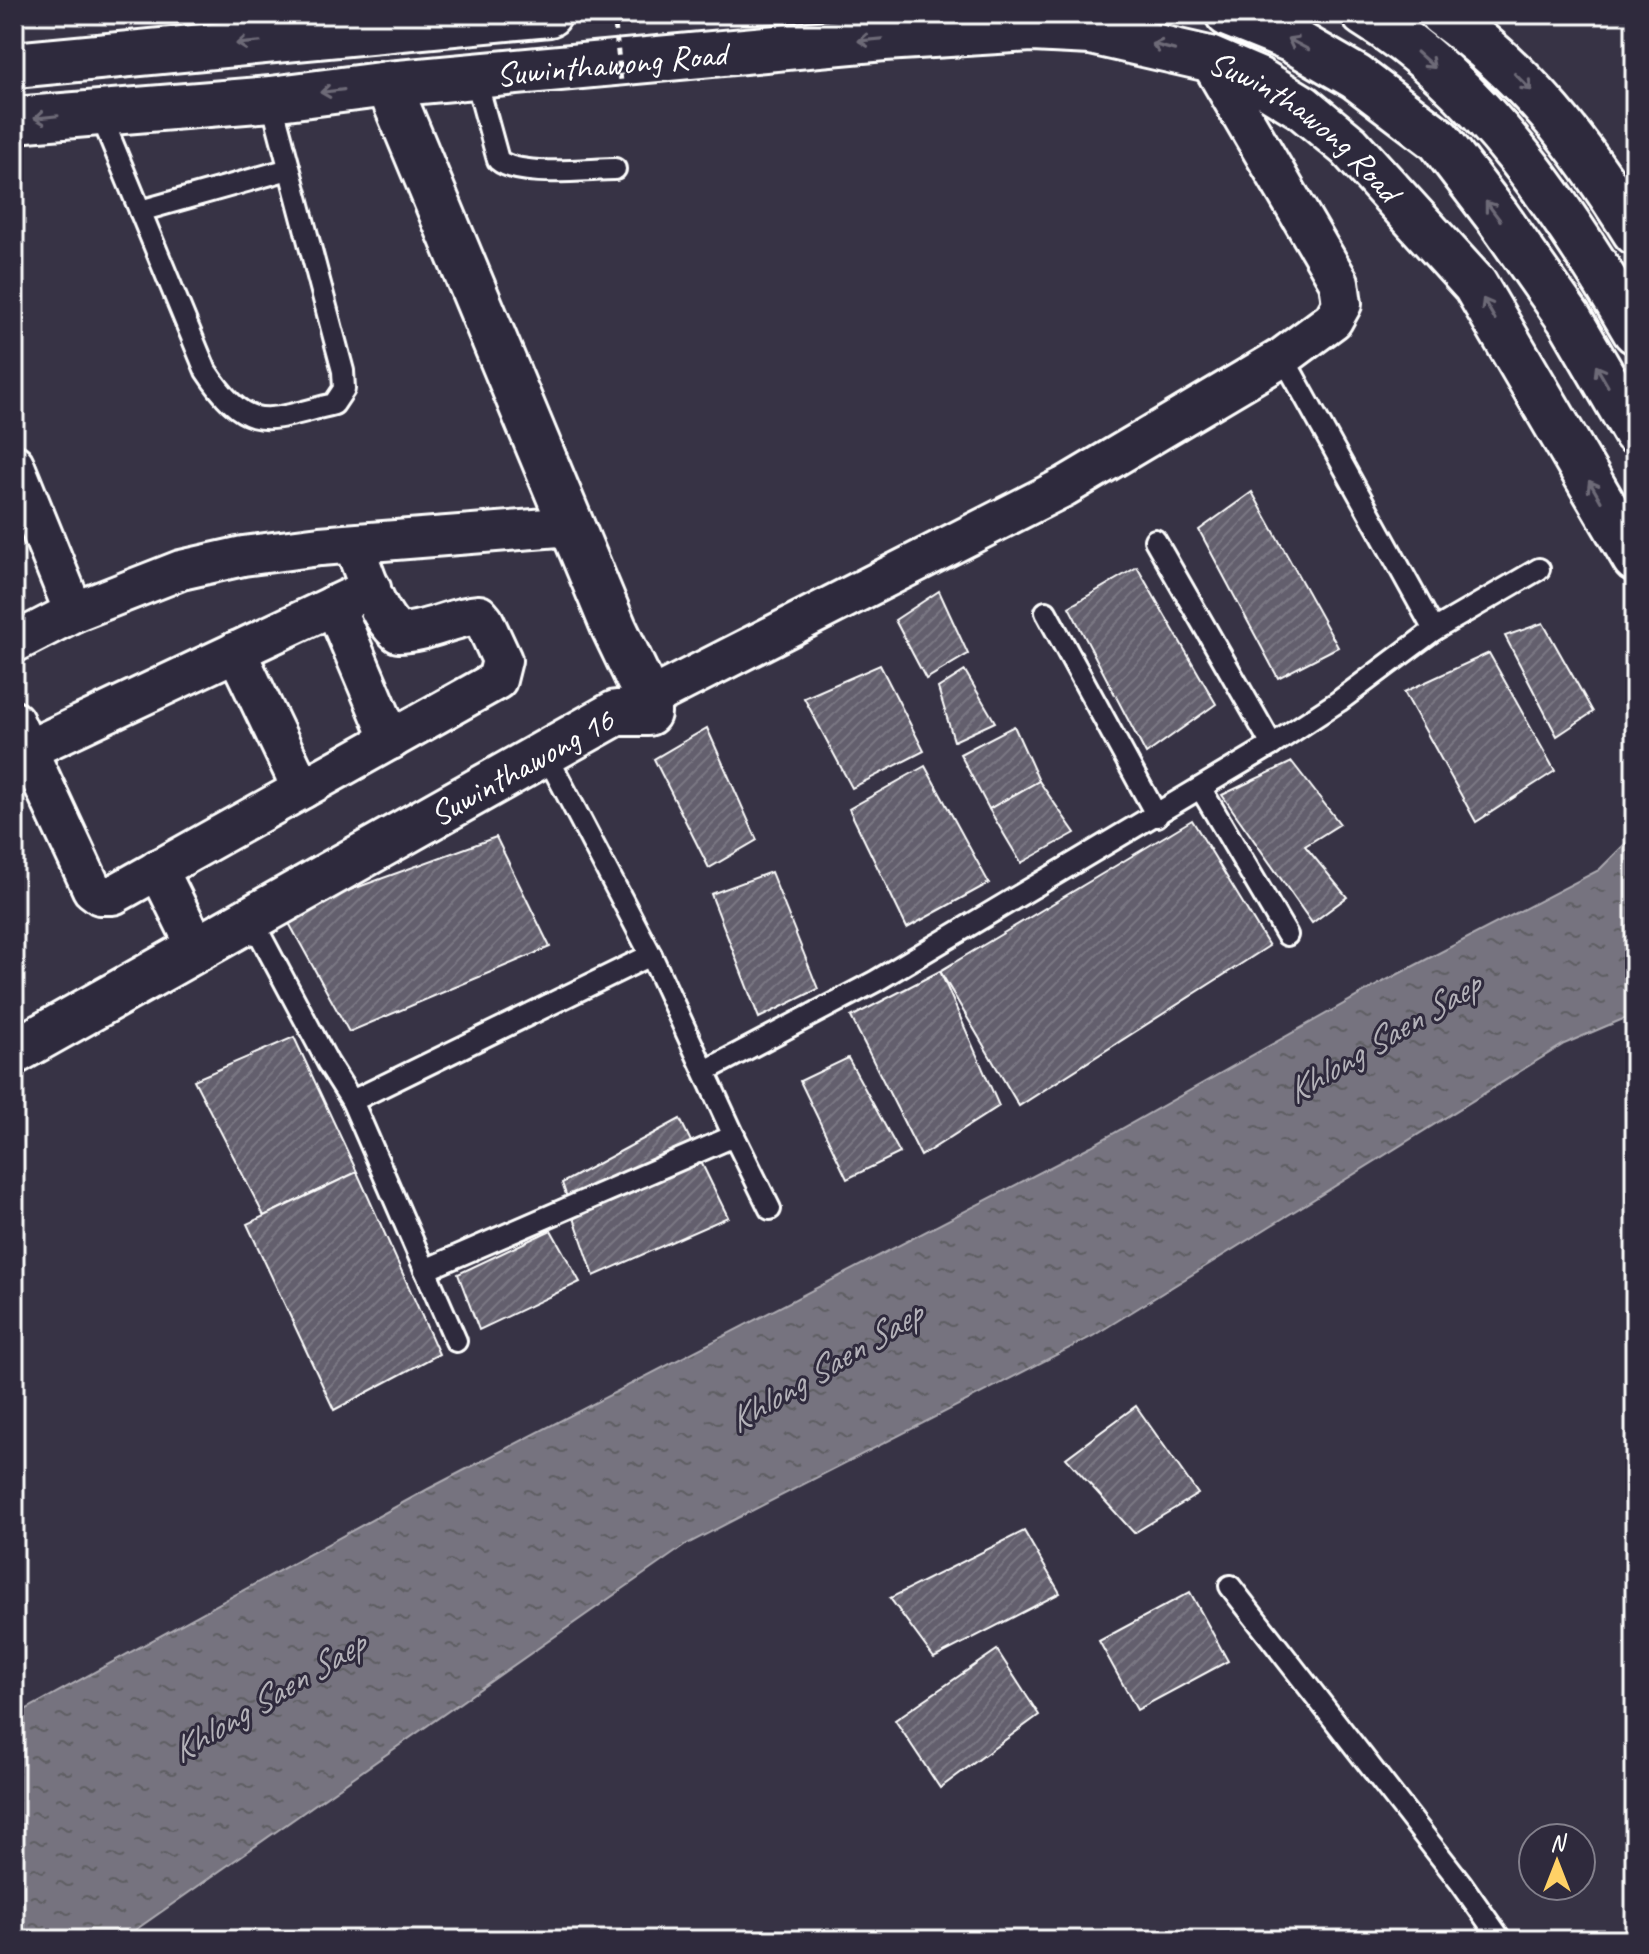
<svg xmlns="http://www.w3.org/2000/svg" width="1649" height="1954" viewBox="0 0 1649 1954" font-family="Caveat,sans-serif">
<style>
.water{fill:url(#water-ripples);stroke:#adabb2;stroke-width:2}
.building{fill:url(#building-hatch);stroke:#fff;stroke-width:2}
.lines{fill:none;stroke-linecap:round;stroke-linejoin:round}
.service-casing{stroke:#fff;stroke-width:26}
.minor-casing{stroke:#fff;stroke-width:44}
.tertiary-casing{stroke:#fff;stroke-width:50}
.trunk-casing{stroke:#fff;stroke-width:50}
.service{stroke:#2f2a3d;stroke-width:20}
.minor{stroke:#2f2a3d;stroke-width:38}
.tertiary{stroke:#2f2a3d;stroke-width:44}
.trunk{stroke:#2f2a3d;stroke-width:44}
.path-bridge{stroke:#fff;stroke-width:5;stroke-dasharray:6 6;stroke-linecap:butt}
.oneway{stroke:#6d6a77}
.labels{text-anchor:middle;stroke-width:6;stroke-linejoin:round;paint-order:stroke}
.street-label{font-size:34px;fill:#fff;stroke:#2f2a3d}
.water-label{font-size:36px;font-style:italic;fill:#b4b2b9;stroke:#2f2a3d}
</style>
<defs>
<pattern id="water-ripples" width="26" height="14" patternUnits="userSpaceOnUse" patternTransform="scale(2)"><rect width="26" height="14" fill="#76737f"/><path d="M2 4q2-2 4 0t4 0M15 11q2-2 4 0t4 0" fill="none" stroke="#5f5e63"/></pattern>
<pattern id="building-hatch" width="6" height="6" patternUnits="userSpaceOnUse" patternTransform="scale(2)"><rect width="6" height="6" fill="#635f6d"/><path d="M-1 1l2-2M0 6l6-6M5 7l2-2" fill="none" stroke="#7a7783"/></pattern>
</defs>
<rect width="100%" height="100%" fill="#373345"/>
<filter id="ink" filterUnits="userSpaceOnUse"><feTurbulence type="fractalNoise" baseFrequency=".0125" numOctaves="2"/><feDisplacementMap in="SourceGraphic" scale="16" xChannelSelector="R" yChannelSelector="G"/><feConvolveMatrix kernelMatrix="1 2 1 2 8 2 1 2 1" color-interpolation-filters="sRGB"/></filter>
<g filter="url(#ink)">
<polygon class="water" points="1635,834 1635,1014 1564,1044 1093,1336 687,1544 121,1940 14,1940 14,1716 428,1489 1091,1146 1381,983 1599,870"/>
<g class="building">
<polygon points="1252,492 1338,647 1278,678 1199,530"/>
<polygon points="1137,567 1216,704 1146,754 1069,607"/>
<polygon points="939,591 968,654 926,679 895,620"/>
<polygon points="1543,623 1593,712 1557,736 1505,636"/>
<polygon points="1489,653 1555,771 1476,822 1404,692"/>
<polygon points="880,665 924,751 852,788 804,698"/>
<polygon points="965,671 995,722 954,741 938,688"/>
<polygon points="1014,726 1039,781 989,809 960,754"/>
<polygon points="707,728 757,840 709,868 654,759"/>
<polygon points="1292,762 1340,824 1305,846 1347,897 1312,923 1222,795"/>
<polygon points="925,766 989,883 907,928 849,809"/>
<polygon points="1039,781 1075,833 1021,863 989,809"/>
<polygon points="1192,820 1269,946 1019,1106 940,971"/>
<polygon points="496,837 550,947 349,1032 284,914"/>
<polygon points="771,872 818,989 759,1018 711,894"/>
<polygon points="940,971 999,1106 921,1156 851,1017"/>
<polygon points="294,1037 357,1172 264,1216 194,1080"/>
<polygon points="848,1058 900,1153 847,1179 800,1081"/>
<polygon points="680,1119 728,1217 594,1276 562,1183"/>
<polygon points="357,1172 439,1354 334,1410 247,1224"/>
<polygon points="551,1230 580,1282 479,1330 458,1274"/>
<polygon points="1136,1406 1198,1494 1134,1533 1066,1458"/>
<polygon points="1024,1531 1060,1593 934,1658 890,1598"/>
<polygon points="1190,1592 1228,1661 1137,1710 1099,1641"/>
<polygon points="997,1650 1039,1715 940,1788 895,1720"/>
</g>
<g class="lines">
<defs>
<g id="service">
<path d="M475,76l23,84c20,18 90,9 117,9"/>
<path d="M99,111l107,260c43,65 61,49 128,33l10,-15 -1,-18 -72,-272"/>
<polyline points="140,211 289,169"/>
<polyline points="1155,540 1272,745 1339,701 1434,630 1283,357"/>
<polyline points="1046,612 1157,816"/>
<polyline points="1434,630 1539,569"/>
<polyline points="1201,789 1287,935"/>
<polyline points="251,918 328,1063 352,1101 651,955 545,752"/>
<polyline points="705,1071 876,981 1272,745"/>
<polyline points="352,1101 456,1341"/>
<polyline points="734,1136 770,1209"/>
<polyline points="425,1270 734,1136 651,955"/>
<polyline points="1230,1586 1461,1883 1501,1940"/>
</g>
<g id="minor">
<polyline points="14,464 74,612 181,570 243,556 320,546 572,526"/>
<polyline points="334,605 391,740"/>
<polyline points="14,643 74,612"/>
<polyline points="236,651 302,789"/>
<polyline points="648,699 1064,487 1283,357 1333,320 1342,304 1339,282 1209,59"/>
<path d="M14,721l78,168 8,6h13l384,-215 5,-20 -18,-39 -5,-6c-28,2 -52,18 -81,18 -23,-20 -33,-61 -45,-89"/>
<polyline points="27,750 371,588"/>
<polyline points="158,869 197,948"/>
</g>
<g id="tertiary">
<path id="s1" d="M14,1052l602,-339h32v-14l-34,-71 -226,-544"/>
</g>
<g id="trunk">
<polyline points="1228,14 1290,39 1356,77 1439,140 1497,216 1570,320 1635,432"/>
<path d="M1364,14c120,73 202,199 271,317"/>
<path d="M1442,14c87,63 137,128 193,218"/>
<polyline points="14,65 549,14"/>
<path id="s2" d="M14,120l257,-21 117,-15 496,-46 148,-9 59,3 118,27 49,21 44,27 47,39 126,139 160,274"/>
</g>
</defs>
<use href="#service" class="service-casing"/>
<use href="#minor" class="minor-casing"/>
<use href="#tertiary" class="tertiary-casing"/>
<use href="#trunk" class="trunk-casing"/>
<use href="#service" class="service"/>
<use href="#minor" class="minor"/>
<use href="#tertiary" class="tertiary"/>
<use href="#trunk" class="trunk"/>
<polyline class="path-bridge" points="614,14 621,82"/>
</g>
<defs><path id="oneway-shaft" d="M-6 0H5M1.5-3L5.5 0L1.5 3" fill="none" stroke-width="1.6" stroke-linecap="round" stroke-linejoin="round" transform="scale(2)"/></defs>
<g class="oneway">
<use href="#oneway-shaft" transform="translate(870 40) rotate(175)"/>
<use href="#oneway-shaft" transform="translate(248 43) rotate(175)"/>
<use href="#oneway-shaft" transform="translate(1298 44) rotate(-152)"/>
<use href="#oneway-shaft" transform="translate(1163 47) rotate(-165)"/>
<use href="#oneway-shaft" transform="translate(1426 60) rotate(42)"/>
<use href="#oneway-shaft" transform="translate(1523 82) rotate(45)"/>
<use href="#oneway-shaft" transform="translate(332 91) rotate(173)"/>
<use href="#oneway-shaft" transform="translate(46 117) rotate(174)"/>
<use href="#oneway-shaft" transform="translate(1493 211) rotate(-127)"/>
<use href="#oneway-shaft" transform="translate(1489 309) rotate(-120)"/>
<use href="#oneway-shaft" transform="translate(1602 376) rotate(-120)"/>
<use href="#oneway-shaft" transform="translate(1595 491) rotate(-120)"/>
</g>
</g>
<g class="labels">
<g class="street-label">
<text dy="12" stroke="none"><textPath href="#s2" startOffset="600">Suwinthawong Road</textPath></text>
<text dy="12" stroke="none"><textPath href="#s2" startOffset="1320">Suwinthawong Road</textPath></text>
<text dy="12" stroke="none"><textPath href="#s1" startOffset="582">Suwinthawong 16</textPath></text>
</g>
<g class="water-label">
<text transform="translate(1382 1037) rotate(-31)" y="13">Khlong Saen Saep</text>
<text transform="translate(824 1366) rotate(-31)" y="13">Khlong Saen Saep</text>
<text transform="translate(267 1696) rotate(-31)" y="13">Khlong Saen Saep</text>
</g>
</g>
<rect width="1649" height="1954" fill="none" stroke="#2f2a3d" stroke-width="48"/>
<rect x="24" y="24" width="1601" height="1906" fill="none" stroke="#fff" stroke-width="3" filter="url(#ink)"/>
<g transform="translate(1557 1862)"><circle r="38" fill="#2f2a3d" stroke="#827f8b" stroke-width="2"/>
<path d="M0-6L14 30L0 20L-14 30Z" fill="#ffd166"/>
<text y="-12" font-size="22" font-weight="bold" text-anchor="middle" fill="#ffffff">N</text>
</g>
</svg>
